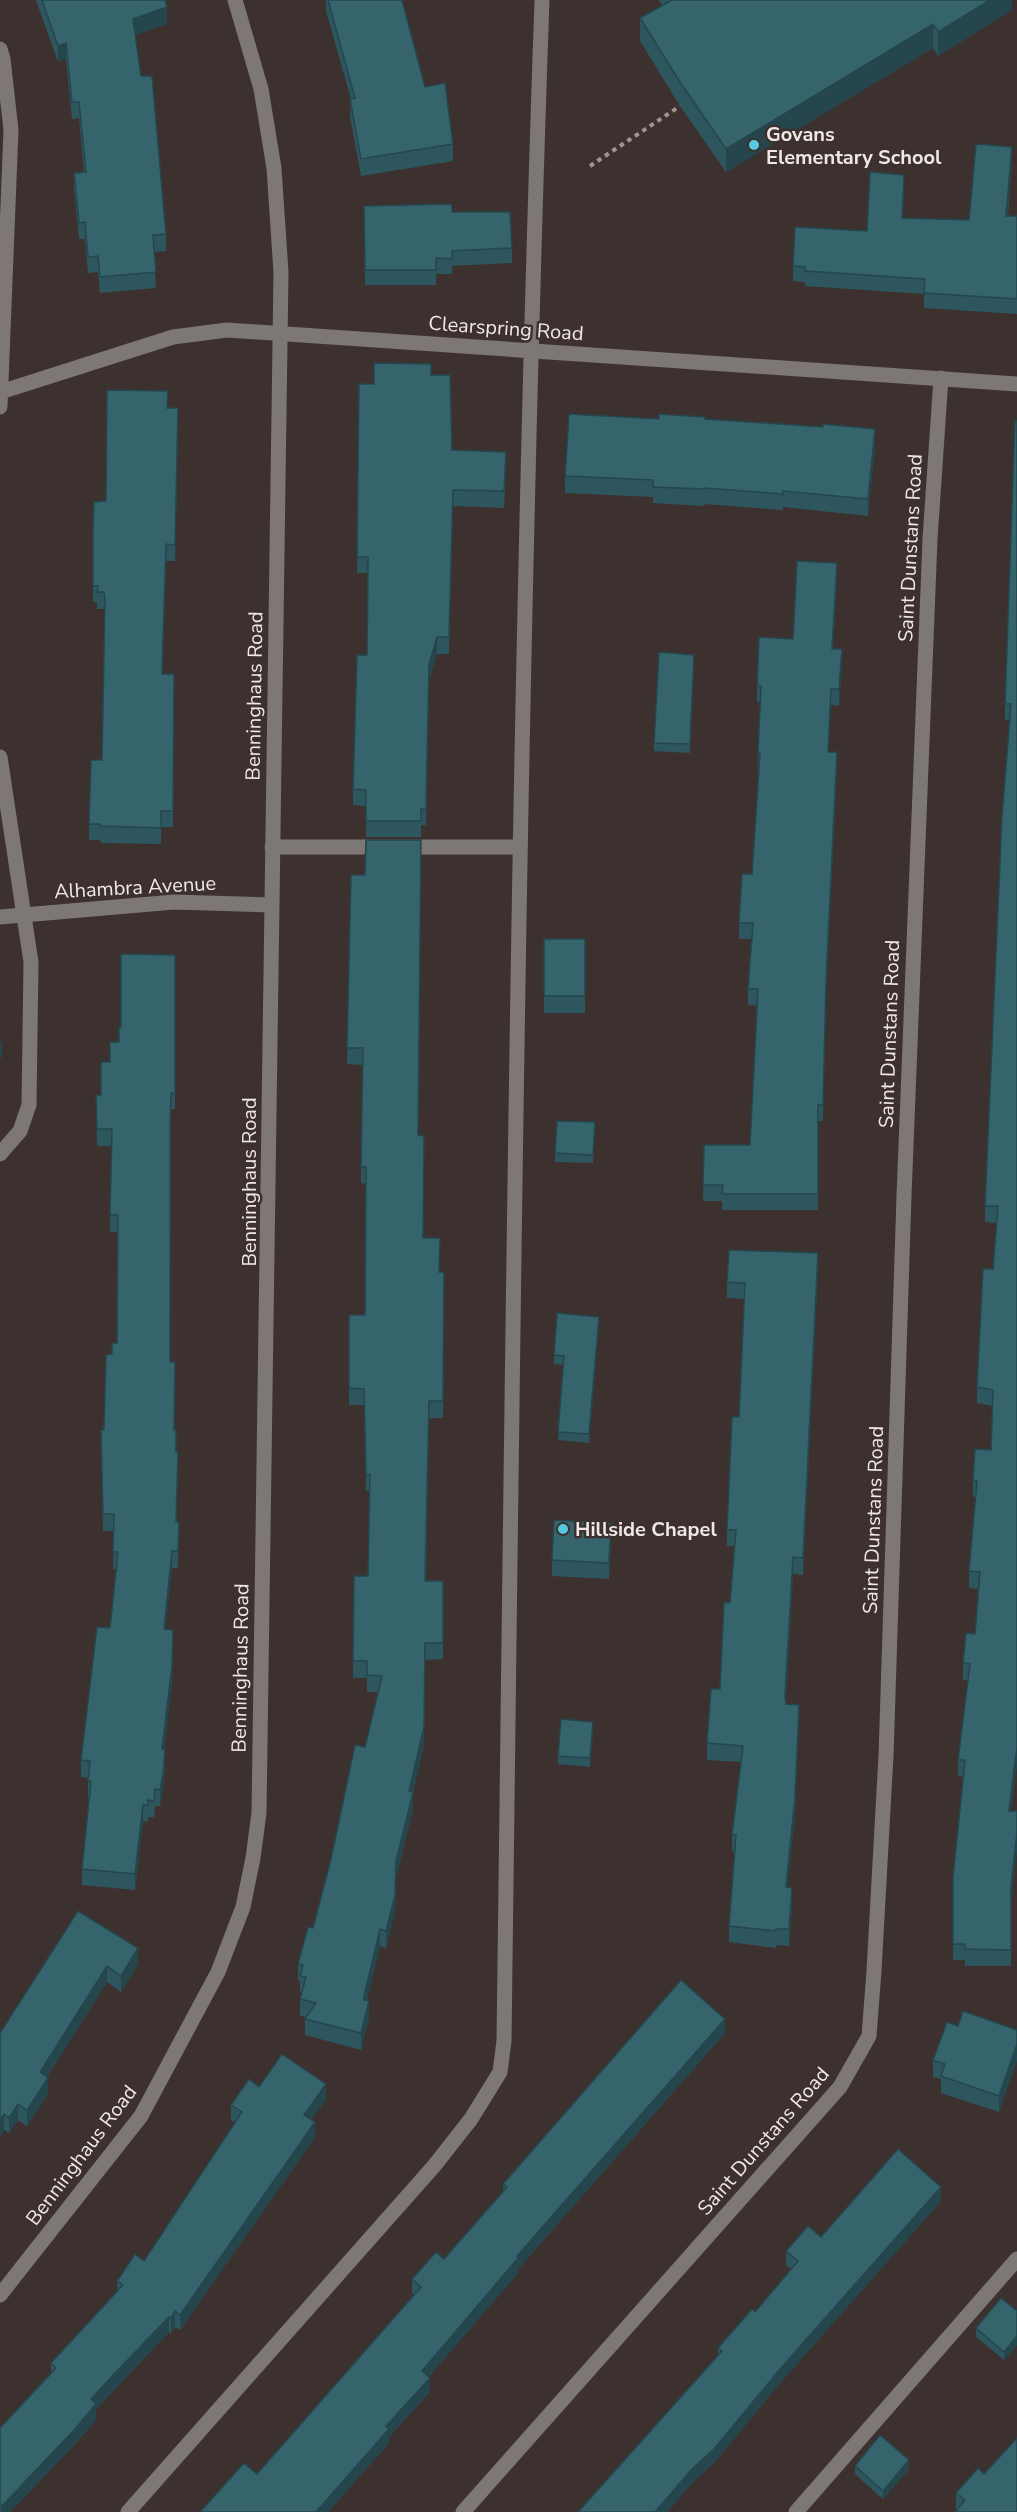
<svg xmlns="http://www.w3.org/2000/svg" width="1017" height="2512" viewBox="0 0 1017 2512" font-family="'Nunito Sans',sans-serif">
<style>
.lines{fill:none;stroke-linecap:round;stroke-linejoin:round}
.path{stroke:#9e9493;stroke-width:4;stroke-dasharray:4.5 4.5;stroke-linecap:butt}
.minor{stroke:#7d7776;stroke-width:15}
.wall{fill:#2e565e}
.shaded-wall{fill:#25464c}
.building{fill:#35646d;stroke:#25464c;stroke-width:1.5}
.poi-dot{fill:#55cadf;stroke:#3d312f;stroke-width:2}
.labels{text-anchor:middle;stroke-width:5;stroke-linejoin:round;paint-order:stroke}
.poi-label{font-size:20px;font-weight:bold;fill:#f0e8e7;stroke:#3d312f;text-anchor:start}
.street-label{font-size:20px;fill:#f0e8e7;stroke:#3d312f}
</style>
<rect width="100%" height="100%" fill="#3d312f"/>
<g class="lines">
<polyline class="path" points="590,166 680,106"/>
<g class="minor">
<polyline points="0,49 3,59 11,130 0,407"/>
<polyline points="0,392 173,337 227,330 1017,384"/>
<polyline points="0,757 31,962 29,1105 20,1131 0,1154"/>
<polyline points="272,847 520,847"/>
<polyline points="0,917 174,902 271,905"/>
<path d="M0,2295l141,-179 77,-144 25,-65 10,-49 6,-45c10,-514 14,-1028 22,-1541l-7,-104 -13,-79 -26,-89"/>
<path d="M128,2512l306,-346 37,-47 29,-47 4,-31c9,-680 14,-1361 38,-2041"/>
<polyline points="463,2512 840,2087 869,2036 874,1971 886,1756 904,1196 930,539 941,378"/>
<polyline points="796,2512 1017,2259"/>
</g>
</g>
<g class="wall">
<polygon points="36,0 165,0 167,24 135,35 166,234 166,251 154,252 156,288 100,293 98,272 88,273 85,239 79,239 74,189 74,173 84,172 79,118 72,119 66,59 58,62"/>
<polygon points="326,0 402,0 425,87 453,144 453,161 361,176 350,116 351,99 326,11"/>
<polygon points="659,0 1012,0 1012,10 938,56 933,48 726,172 680,106 640,41 640,18 662,5"/>
<polygon points="1012,162 1008,216 1017,216 1017,314 924,308 924,294 805,286 805,282 793,281 793,266 867,231 904,190 903,218 969,220"/>
<polygon points="364,206 452,212 512,248 512,263 452,266 452,274 436,274 436,285 365,285"/>
<polygon points="431,375 452,450 506,468 504,508 453,506 449,654 437,654 429,680 426,825 421,825 421,837 366,837 366,806 353,805 353,789 367,655 368,573 357,573 359,384 374,384"/>
<polygon points="168,408 178,425 175,561 166,561 162,674 174,674 173,827 161,827 161,844 101,843 100,840 89,840 89,824 102,760 105,613 104,609 97,609 97,602 93,602 93,531 106,501"/>
<polygon points="659,419 705,419 875,446 868,516 783,507 783,510 704,504 704,506 653,503 653,497 565,493 565,476"/>
<polygon points="1017,421 1017,1763 1011,1811 1017,1811 1017,1848 1011,1904 1011,1966 965,1966 965,1960 953,1960 953,1877 964,1777 958,1776 958,1760 968,1680 963,1680 963,1663 975,1634 978,1589 969,1588 969,1571 976,1497 973,1497 973,1480 991,1450 993,1406 977,1403 977,1387 993,1269 997,1223 985,1222 985,1206 1009,720 1005,720 1005,704"/>
<polygon points="837,579 833,649 842,665 839,706 831,705 828,752 837,768 826,997 823,1121 818,1121 818,1210 722,1210 722,1201 703,1201 704,1145 750,1145 757,1006 748,1005 748,989 751,939 739,939 739,923 752,874 759,769 758,769 758,752 761,702 757,702 757,686"/>
<polygon points="694,664 690,753 654,751 654,743"/>
<polygon points="351,875 419,1135 423,1238 440,1272 444,1272 443,1418 429,1418 426,1581 443,1581 443,1659 425,1660 424,1744 413,1793 413,1809 396,1878 395,1912 386,1948 380,1946 367,2000 369,2018 361,2050 305,2035 305,2019 306,2017 300,2016 300,1999 302,1992 300,1992 300,1981 298,1981 298,1964 313,1928 365,1747 378,1692 367,1692 367,1678 353,1678 354,1576 368,1576 369,1491 366,1491 364,1405 349,1405 349,1315 365,1315 366,1184 361,1183 362,1065 347,1064"/>
<rect x="544" y="939" width="41" height="74"/>
<polygon points="175,955 175,1109 171,1109 170,1362 176,1452 177,1522 179,1522 178,1568 172,1568 165,1629 173,1646 172,1683 164,1749 165,1766 163,1790 160,1806 155,1806 154,1817 148,1817 148,1822 143,1821 135,1890 82,1885 82,1869 89,1798 88,1798 88,1778 81,1777 81,1760 110,1628 116,1569 113,1569 114,1531 103,1531 101,1447 112,1354 117,1343 118,1232 110,1232 112,1146 97,1146 96,1095 101,1095 110,1062 119,1042 121,1027"/>
<polygon points="595,1131 593,1163 555,1162 555,1153"/>
<polygon points="818,1270 803,1575 793,1574 786,1701 786,1704 799,1721 795,1814 787,1887 792,1904 789,1946 776,1945 776,1948 729,1942 729,1926 735,1852 732,1851 732,1835 741,1762 707,1760 707,1743 720,1689 730,1603 734,1546 727,1546 727,1530 739,1417 744,1299 727,1298 727,1282"/>
<polygon points="599,1325 589,1443 558,1440 563,1365 554,1364 554,1355"/>
<polygon points="611,1540 609,1579 552,1576 552,1560"/>
<polygon points="593,1730 590,1767 558,1764 558,1756"/>
<polygon points="78,1911 138,1964 121,1992 107,1982 47,2077 48,2094 27,2126 18,2120 9,2133 4,2130 0,2137 0,2033"/>
<polygon points="958,2026 1017,2030 999,2112 941,2093 941,2079 933,2077 933,2060"/>
<polygon points="725,2033 519,2268 519,2272 428,2377 430,2392 389,2437 389,2443 328,2512 200,2512 257,2474 414,2295 412,2293 412,2279 444,2259 503,2192 503,2184"/>
<polygon points="259,2087 326,2099 311,2120 315,2137 180,2330 175,2327 171,2333 169,2332 96,2409 96,2420 75,2444 10,2512 0,2512 0,2428 51,2373 51,2363 117,2292 117,2281 144,2261 235,2123 231,2120 231,2105"/>
<polygon points="941,2201 780,2383 714,2463 692,2483 667,2512 578,2512 718,2355 718,2348 755,2312 791,2269 786,2265 786,2251 821,2237"/>
<polygon points="1017,2311 1017,2345 1004,2360 976,2337 976,2328"/>
<polygon points="855,2466 909,2469 883,2499 855,2474"/>
<polygon points="984,2474 1017,2512 956,2509 956,2493"/>
</g>
<g class="shaded-wall">
<polygon points="990,0 1012,0 1012,10 938,56 938,32"/>
<polygon points="167,7 167,24 133,36 133,19"/>
<polygon points="933,24 933,48 726,172 726,149"/>
<polygon points="66,43 66,59 58,62 58,46"/>
<polygon points="1012,147 1012,162 1006,231 1006,216"/>
<polygon points="904,175 904,190 902,233 902,218"/>
<polygon points="875,429 875,446 868,516 868,499"/>
<polygon points="837,563 837,579 832,665 832,649"/>
<polygon points="437,637 437,654 429,680 426,825 429,664"/>
<polygon points="842,649 842,665 839,706 839,689"/>
<polygon points="831,689 831,705 828,768 828,752"/>
<polygon points="837,752 826,997 823,1121 826,981"/>
<polygon points="2,1041 2,1057 0,1059 0,1043"/>
<polygon points="818,1253 818,1270 803,1575 803,1558"/>
<polygon points="599,1317 599,1325 589,1443 589,1434"/>
<polygon points="611,1523 611,1540 609,1579 609,1563"/>
<polygon points="172,1551 172,1568 164,1646 164,1629"/>
<polygon points="793,1557 793,1574 785,1712 785,1696"/>
<polygon points="173,1630 172,1683 162,1766 162,1749"/>
<polygon points="425,1643 424,1744 413,1793 413,1809 396,1878 395,1912 386,1948 386,1931 396,1861 409,1791"/>
<polygon points="799,1705 795,1814 786,1904 786,1887"/>
<polygon points="593,1722 593,1730 590,1767 590,1758"/>
<polygon points="1017,1747 1017,1763 1009,1827 1009,1811"/>
<polygon points="165,1749 163,1790 160,1806 160,1790"/>
<polygon points="143,1805 143,1821 135,1890 135,1874"/>
<polygon points="1017,1832 1017,1848 1011,1904 1011,1887"/>
<polygon points="792,1888 792,1904 789,1946 789,1929"/>
<polygon points="380,1929 380,1946 364,2012 364,1996"/>
<polygon points="138,1948 138,1964 121,1992 121,1976"/>
<polygon points="107,1966 107,1982 40,2088 40,2072"/>
<polygon points="369,2001 369,2018 361,2050 361,2033"/>
<polygon points="725,2019 725,2033 519,2268 519,2272 422,2385 422,2371 517,2256"/>
<polygon points="1017,2044 1017,2061 999,2112 999,2096"/>
<polygon points="48,2078 48,2094 27,2126 27,2110"/>
<polygon points="326,2084 326,2099 304,2130 304,2115"/>
<polygon points="18,2104 18,2120 9,2133 9,2118"/>
<polygon points="4,2114 4,2130 0,2137 0,2121"/>
<polygon points="315,2122 315,2137 180,2330 180,2315"/>
<polygon points="941,2187 941,2201 780,2383 714,2463 692,2483 667,2512 655,2512"/>
<polygon points="175,2311 175,2327 171,2333 171,2318"/>
<polygon points="169,2317 169,2332 96,2409 96,2420 75,2444 10,2512 1,2512 1,2507 91,2399"/>
<polygon points="1017,2336 1017,2345 1004,2360 1004,2352"/>
<polygon points="430,2378 430,2392 389,2437 389,2443 328,2512 316,2512 386,2426"/>
<polygon points="909,2460 909,2469 883,2499 883,2491"/>
</g>
<g class="building">
<polygon points="42,0 165,0 167,7 133,19 141,76 152,76 166,234 153,235 156,272 100,277 98,256 88,257 85,222 79,223 74,173 86,172 79,102 72,102 66,43 58,46"/>
<polygon points="328,0 402,0 425,87 445,83 453,144 361,159 350,99 355,98"/>
<polygon points="672,0 990,0 938,32 933,24 726,149 680,82 640,18"/>
<polygon points="976,144 1012,147 1006,216 1017,216 1017,299 924,293 925,279 805,271 805,267 793,266 795,227 867,231 870,172 904,175 902,218 969,220"/>
<polygon points="452,204 452,212 510,212 512,248 452,251 452,259 436,258 436,270 365,270 364,206"/>
<polygon points="374,363 431,364 431,375 450,375 452,450 506,452 504,491 453,490 449,637 437,637 429,664 426,809 421,809 421,821 366,821 366,790 353,789 357,655 367,655 368,571 368,557 357,557 359,384 374,384"/>
<polygon points="107,390 168,391 167,408 178,408 175,545 166,544 162,674 174,674 173,811 161,811 161,828 101,826 100,824 89,824 91,760 102,760 105,597 104,592 97,592 98,586 93,586 93,531 94,502 106,501"/>
<polygon points="569,414 659,419 659,414 705,417 705,419 823,427 823,424 875,429 868,499 783,491 783,494 704,488 704,489 653,487 653,480 565,476"/>
<polygon points="1015,420 1017,421 1017,1747 1009,1811 1017,1811 1017,1832 1011,1887 1011,1950 965,1949 965,1944 953,1944 953,1877 965,1760 958,1760 970,1664 963,1663 966,1633 975,1634 980,1572 969,1571 977,1481 973,1480 975,1449 991,1450 993,1390 977,1387 983,1269 993,1269 998,1206 985,1206 1002,816 1011,704 1005,704"/>
<polygon points="797,561 837,563 832,649 842,649 839,689 831,689 828,752 837,752 826,981 823,1105 818,1105 818,1194 722,1194 723,1185 703,1185 704,1145 750,1145 758,989 748,989 753,923 739,923 742,874 752,874 760,753 758,752 761,686 757,686 759,637 793,639"/>
<polygon points="659,652 694,655 690,744 654,743"/>
<polygon points="366,840 421,840 418,1135 424,1136 423,1238 440,1238 439,1272 444,1272 443,1401 429,1401 425,1581 443,1581 443,1643 425,1643 424,1727 409,1791 413,1792 396,1861 395,1895 386,1931 380,1929 364,1996 364,2000 369,2001 361,2033 305,2019 316,2003 300,1999 306,1977 300,1976 303,1965 298,1964 308,1927 313,1928 331,1859 355,1745 365,1747 382,1676 367,1675 367,1661 353,1661 354,1576 368,1576 370,1475 366,1475 364,1389 349,1388 349,1315 365,1315 366,1167 361,1167 363,1048 347,1048 351,875 365,875"/>
<rect x="544" y="939" width="41" height="57"/>
<polygon points="121,954 175,955 175,1093 171,1093 170,1130 170,1362 175,1362 174,1430 176,1430 176,1452 178,1452 176,1522 179,1522 178,1551 172,1551 164,1629 173,1630 172,1666 162,1749 165,1749 163,1774 160,1790 155,1789 154,1801 148,1800 148,1805 143,1805 135,1874 82,1869 91,1781 88,1781 90,1761 81,1760 97,1627 110,1628 118,1552 113,1552 114,1514 103,1514 101,1430 104,1430 106,1355 112,1354 112,1343 117,1343 118,1215 110,1215 112,1129 97,1129 96,1095 101,1095 101,1062 110,1062 110,1042 119,1042 119,1027 121,1027"/>
<polygon points="557,1121 595,1122 593,1155 555,1153"/>
<polygon points="729,1250 818,1253 803,1558 793,1557 785,1696 786,1704 799,1705 795,1797 786,1887 792,1888 789,1929 776,1929 776,1931 729,1926 736,1835 732,1835 743,1746 707,1743 711,1689 720,1689 724,1602 730,1603 736,1530 727,1530 732,1417 739,1417 745,1283 727,1282"/>
<polygon points="557,1313 599,1317 589,1434 558,1432 564,1356 554,1355"/>
<polygon points="554,1520 611,1523 609,1563 552,1560"/>
<polygon points="561,1719 593,1722 590,1758 558,1756"/>
<polygon points="78,1911 138,1948 121,1976 107,1966 40,2072 48,2078 27,2110 18,2104 9,2118 4,2114 0,2121 0,2033"/>
<polygon points="681,1980 725,2019 517,2256 519,2257 422,2371 430,2378 386,2426 389,2429 316,2512 200,2512 244,2463 257,2474 421,2287 412,2279 436,2252 444,2259 507,2187 503,2184"/>
<polygon points="963,2011 1017,2030 1017,2044 999,2096 941,2076 945,2064 933,2060 947,2022 958,2026"/>
<polygon points="282,2054 326,2084 304,2115 315,2122 180,2315 175,2311 171,2318 169,2317 114,2374 91,2399 96,2404 75,2429 1,2507 0,2506 0,2428 56,2368 51,2363 123,2285 117,2281 135,2254 144,2261 242,2112 231,2105 249,2079 259,2087"/>
<polygon points="898,2149 941,2187 780,2369 714,2449 692,2469 655,2512 578,2512 722,2351 718,2348 752,2309 755,2312 798,2261 786,2251 808,2226 821,2237"/>
<polygon points="1001,2298 1017,2311 1017,2336 1004,2352 976,2328"/>
<polygon points="880,2435 909,2460 883,2491 855,2466"/>
<polygon points="1017,2438 1017,2512 955,2512 965,2500 956,2493 978,2468 984,2474"/>
</g>
<g class="poi-dot">
<circle cx="754" cy="145" r="6"/>
<circle cx="563" cy="1529" r="6"/>
</g>
<g class="labels">
<g class="poi-label">
<text x="766" y="141">Govans<tspan x="766" dy="23">Elementary School</tspan></text>
<text x="575" y="1536">Hillside Chapel</text>
</g>
<g class="street-label">
<text transform="translate(506 328) rotate(4)" y="7">Clearspring Road</text>
<text transform="translate(910 548) rotate(-87)" y="7">Saint Dunstans Road</text>
<text transform="translate(254 696) rotate(-89)" y="7">Benninghaus Road</text>
<text transform="translate(135 887) rotate(-3)" y="7">Alhambra Avenue</text>
<text transform="translate(889 1034) rotate(-88)" y="7">Saint Dunstans Road</text>
<text transform="translate(249 1182) rotate(-90)" y="7">Benninghaus Road</text>
<text transform="translate(873 1520) rotate(-88)" y="7">Saint Dunstans Road</text>
<text transform="translate(240 1668) rotate(-89)" y="7">Benninghaus Road</text>
<text transform="translate(763 2141) rotate(-49)" y="7">Saint Dunstans Road</text>
<text transform="translate(81 2155) rotate(-53)" y="7">Benninghaus Road</text>
</g>
</g>
</svg>
